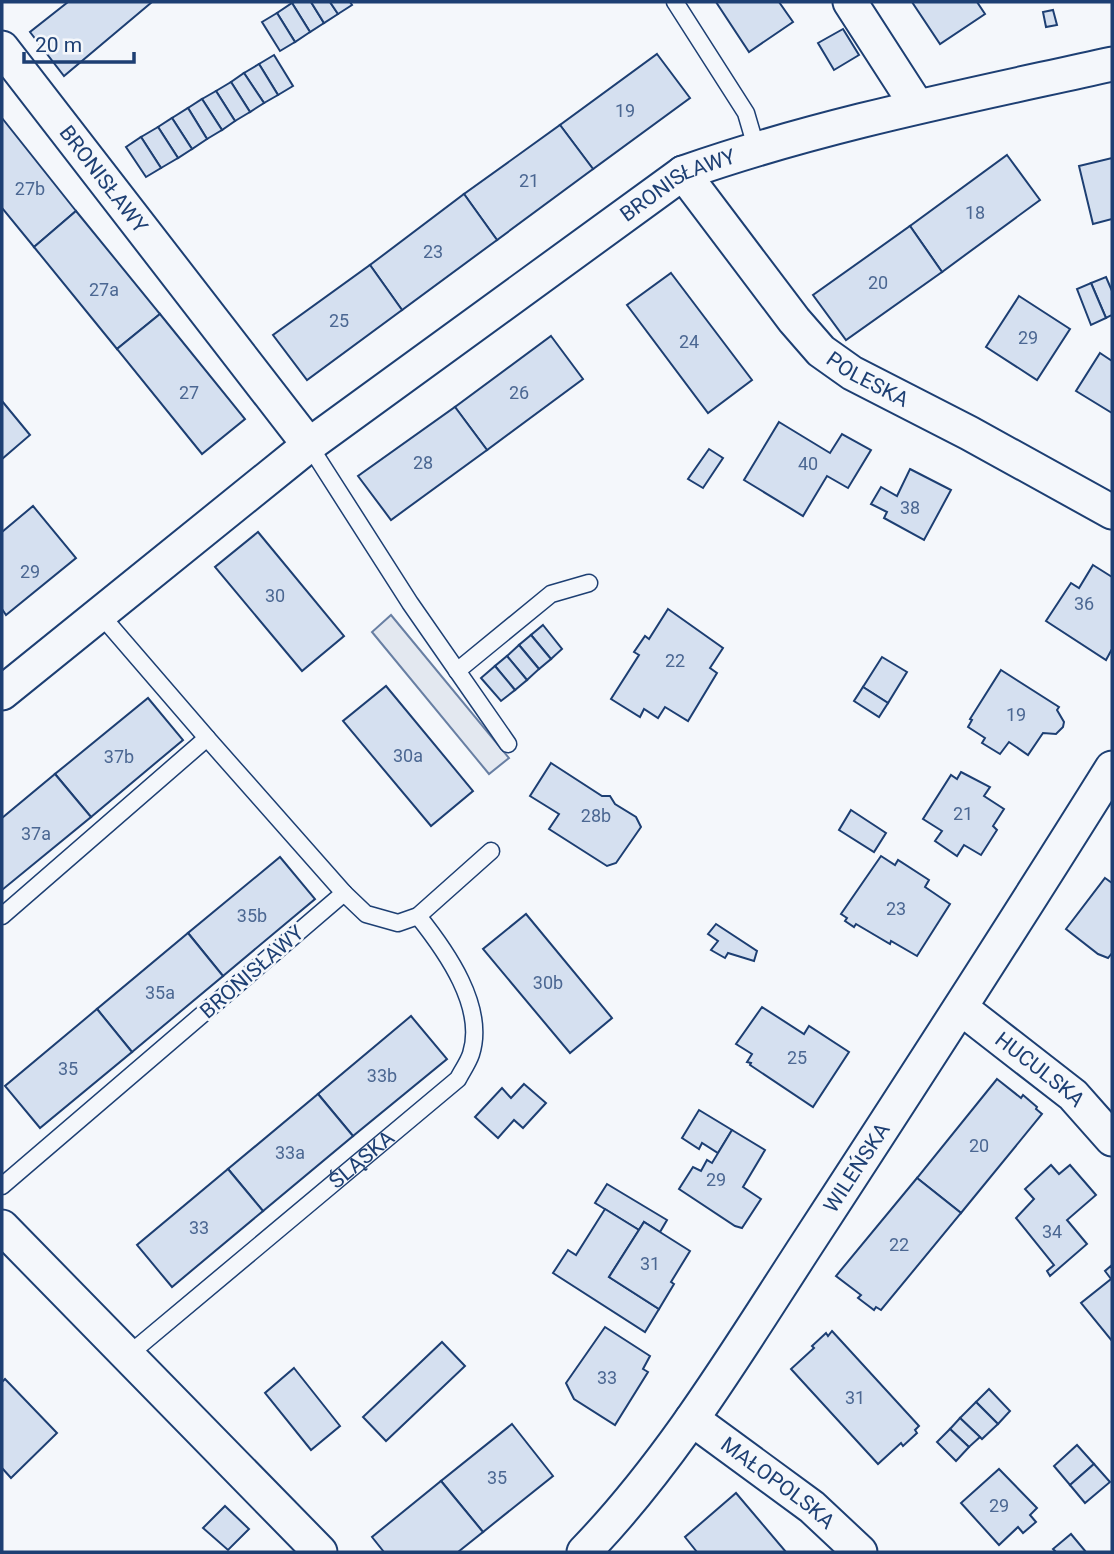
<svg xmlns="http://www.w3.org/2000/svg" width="1114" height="1554" viewBox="0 0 1114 1554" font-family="Roboto,sans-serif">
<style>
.parking{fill:#e3e8f0;stroke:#687fa3;stroke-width:2}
.building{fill:#d5e0f0;stroke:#1d3f73;stroke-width:2}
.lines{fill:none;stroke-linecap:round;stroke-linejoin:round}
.lane-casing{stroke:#1d3f73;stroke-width:19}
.street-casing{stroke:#1d3f73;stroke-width:37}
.lane{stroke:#f4f7fb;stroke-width:16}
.street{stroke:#f4f7fb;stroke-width:33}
.labels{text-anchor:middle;stroke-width:5;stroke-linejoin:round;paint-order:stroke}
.number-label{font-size:18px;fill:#4b6792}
.street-label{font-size:21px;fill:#1d3f73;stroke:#f4f7fb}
</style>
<rect width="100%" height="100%" fill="#f4f7fb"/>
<polygon class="parking" points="391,615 509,758 489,774 372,632"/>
<g class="building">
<polygon points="68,2 152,2 64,76 30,32"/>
<polygon points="294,2 311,2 324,23 310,32 292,3"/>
<polygon points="311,2 330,2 338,14 324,23"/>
<polygon points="330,2 350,2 352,5 338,14"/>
<polygon points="716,2 779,2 793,22 749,52"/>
<polygon points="912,2 977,2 985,14 940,44"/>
<polygon points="292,3 310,32 295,42 277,13"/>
<polygon points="1053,10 1057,25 1046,27 1043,12"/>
<polygon points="277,13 295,42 280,51 262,22"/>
<polygon points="843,29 859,55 834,70 818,43"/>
<polygon points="657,54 690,98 593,169 560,125"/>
<polygon points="274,55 293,86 278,95 259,64"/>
<polygon points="259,64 278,95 264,103 244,73"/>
<polygon points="244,73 264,103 250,112 231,82"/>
<polygon points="231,82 250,112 235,121 216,91"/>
<polygon points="216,91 235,121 222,130 202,99"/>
<polygon points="202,99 222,130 207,139 188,108"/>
<polygon points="188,108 207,139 192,149 172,118"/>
<polygon points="2,118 76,211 34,247 2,208"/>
<polygon points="172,118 192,149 178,158 158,127"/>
<polygon points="560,125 593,169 497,240 464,194"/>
<polygon points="158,127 178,158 161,168 141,137"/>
<polygon points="141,137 161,168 146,177 126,147"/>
<polygon points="1007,155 1040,200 942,272 910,226"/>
<polygon points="1112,158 1112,219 1093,224 1079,166"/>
<polygon points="464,194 497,240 402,310 370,265"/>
<polygon points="76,211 160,314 117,349 34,247"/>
<polygon points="910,226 942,272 846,340 813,295"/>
<polygon points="370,265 402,310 307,380 273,335"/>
<polygon points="671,273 752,380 708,413 627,305"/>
<polygon points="1106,277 1112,291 1112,315 1106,318 1091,283"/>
<polygon points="1091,283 1106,318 1091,325 1077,289"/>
<polygon points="1019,296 1070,329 1037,380 986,347"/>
<polygon points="160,314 245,419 202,454 117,349"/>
<polygon points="551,336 583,379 487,450 455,407"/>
<polygon points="1100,353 1112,361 1112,413 1076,391"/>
<polygon points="2,401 30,435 2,459"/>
<polygon points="455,407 487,450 391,520 358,476"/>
<polygon points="779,422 830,453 842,434 871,450 848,488 827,476 803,516 744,480"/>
<polygon points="709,449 723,458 703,488 688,479"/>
<polygon points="910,469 951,490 924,540 884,518 887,512 871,504 881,487 897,496"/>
<polygon points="33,506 76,558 6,615 2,609 2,532"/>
<polygon points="258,532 344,636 302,671 215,567"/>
<polygon points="1093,565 1112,577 1112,649 1106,660 1046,621 1071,583 1079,588"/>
<polygon points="668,609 723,648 710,668 717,673 688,721 665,707 658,718 644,709 640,717 611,699 639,655 634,652 645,636 649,639"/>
<polygon points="543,625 562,649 551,659 531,635"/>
<polygon points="531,635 551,659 539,669 519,645"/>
<polygon points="519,645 539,669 527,680 507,656"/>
<polygon points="507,656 527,680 515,690 495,666"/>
<polygon points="882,657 907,672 888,703 863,687"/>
<polygon points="495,666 515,690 501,701 481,678"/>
<polygon points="1001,670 1059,707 1057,710 1064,722 1063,727 1056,734 1043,733 1028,755 1009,742 1000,754 982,743 985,738 968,727 972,720 970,719"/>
<polygon points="386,686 473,791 431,826 343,721"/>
<polygon points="863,687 888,703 879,717 854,701"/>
<polygon points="148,698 183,740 91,817 55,774"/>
<polygon points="551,763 602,796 610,796 615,804 636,817 641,827 616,863 607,866 549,829 559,814 530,796"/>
<polygon points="961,772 990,787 984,796 1004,809 993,826 997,830 981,855 964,845 957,856 935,841 942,831 923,819 951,775 957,779"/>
<polygon points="55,774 91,817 2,890 2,818"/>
<polygon points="851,810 886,833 874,852 839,830"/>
<polygon points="881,856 895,865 898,860 929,880 925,887 950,904 917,956 891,941 890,944 856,924 854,927 845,921 847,918 841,914"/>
<polygon points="280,857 315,899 223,976 188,933"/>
<polygon points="1105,878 1112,883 1112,953 1108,958 1098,954 1066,929"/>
<polygon points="526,914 612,1018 570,1053 483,949"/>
<polygon points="716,924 757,951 754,961 728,953 725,958 711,950 718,941 708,934"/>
<polygon points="188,933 223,976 132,1052 97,1009"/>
<polygon points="762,1007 804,1034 809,1026 849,1052 813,1107 750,1065 751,1063 747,1062 752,1054 736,1044"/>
<polygon points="97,1009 132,1052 40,1128 5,1086"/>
<polygon points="411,1016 447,1059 353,1136 318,1094"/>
<polygon points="997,1079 1021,1098 1023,1095 1037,1107 1036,1109 1042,1114 961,1213 917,1178"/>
<polygon points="524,1084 546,1103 523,1128 514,1120 498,1138 475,1117 502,1088 511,1098"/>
<polygon points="318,1094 353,1136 263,1211 228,1169"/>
<polygon points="699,1110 732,1130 718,1153 702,1143 699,1149 682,1138"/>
<polygon points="732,1130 765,1150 743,1187 761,1199 742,1228 735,1226 679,1189 693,1167 701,1171 707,1160 712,1163"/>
<polygon points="1051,1165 1059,1174 1070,1165 1096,1195 1067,1220 1087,1244 1050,1276 1047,1271 1054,1265 1016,1218 1034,1199 1025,1189"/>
<polygon points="228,1169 263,1211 172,1287 137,1245"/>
<polygon points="917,1178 961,1213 881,1310 876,1307 874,1310 858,1298 861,1295 836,1276"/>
<polygon points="607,1184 667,1220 660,1232 644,1222 639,1230 595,1203"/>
<polygon points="605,1209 639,1230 609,1277 659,1309 645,1332 553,1273 568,1250 576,1255"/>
<polygon points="644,1222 690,1251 671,1282 674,1284 659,1309 609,1277"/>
<polygon points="1112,1265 1112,1341 1081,1303 1111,1279 1105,1271"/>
<polygon points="605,1327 650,1356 643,1369 648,1372 615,1425 574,1399 566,1383"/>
<polygon points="832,1331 919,1426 915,1430 917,1433 903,1446 901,1443 878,1464 791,1369 814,1348 812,1346 826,1333 828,1336"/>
<polygon points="442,1342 465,1366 386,1441 363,1417"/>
<polygon points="294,1368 340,1426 311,1450 265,1393"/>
<polygon points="5,1379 57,1433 11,1478 2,1468 2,1382"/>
<polygon points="989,1389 1010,1411 998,1424 976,1402"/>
<polygon points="976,1402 998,1424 982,1439 960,1418"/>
<polygon points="960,1418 980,1437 969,1447 950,1429"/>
<polygon points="512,1424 553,1476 483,1532 441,1481"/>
<polygon points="950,1429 969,1447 956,1461 937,1442"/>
<polygon points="1077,1445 1094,1464 1070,1485 1054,1466"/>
<polygon points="1094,1464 1110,1482 1085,1503 1070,1485"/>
<polygon points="999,1469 1037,1508 1030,1515 1036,1522 1023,1533 1018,1527 999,1545 961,1503"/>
<polygon points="441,1481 483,1532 458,1552 384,1552 372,1537"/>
<polygon points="736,1493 786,1552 697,1552 685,1537"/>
<polygon points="225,1506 249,1529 228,1550 203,1528"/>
<polygon points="1071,1534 1086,1552 1056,1552 1053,1549"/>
</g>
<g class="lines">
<defs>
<g id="lane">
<polyline points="675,2 746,113 756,147"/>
<polyline points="309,445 410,603 508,744"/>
<polyline points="100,614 207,738"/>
<polyline points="457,671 551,594 589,583"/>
<polyline points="344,893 366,914 398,923 418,916 491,851"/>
<polyline points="2,916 207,738 344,893 2,1186"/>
<path id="s1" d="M127,1356l331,-277c4,-8 10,-16 13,-25 15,-47 -25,-103 -53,-138"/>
</g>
<g id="street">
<polyline points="850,2 917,106"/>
<path id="s2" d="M2,48l307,397"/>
<path id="s3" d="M683,173l111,147 27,31 31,22 117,60 143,79"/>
<path id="s4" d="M2,693l307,-248 374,-272c140,-49 285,-77 429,-109"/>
<path id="s5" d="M961,1008l112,87 39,44"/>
<polyline points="2,1227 320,1552"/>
<path id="s6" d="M692,1419l120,88 48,45"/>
<path id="s7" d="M584,1552c88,-91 154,-202 223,-308 103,-158 205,-316 305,-476"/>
</g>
</defs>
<use href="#lane" class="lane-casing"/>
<use href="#street" class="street-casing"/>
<use href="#lane" class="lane"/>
<use href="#street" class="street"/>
</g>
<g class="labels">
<g class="number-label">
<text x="625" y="117">19</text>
<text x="529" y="187">21</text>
<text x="30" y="195">27b</text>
<text x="975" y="219">18</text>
<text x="433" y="258">23</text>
<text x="878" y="289">20</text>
<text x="104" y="296">27a</text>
<text x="339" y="327">25</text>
<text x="1028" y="344">29</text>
<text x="689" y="348">24</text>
<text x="189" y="399">27</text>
<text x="519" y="399">26</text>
<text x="423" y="469">28</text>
<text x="808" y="470">40</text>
<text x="910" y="514">38</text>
<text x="30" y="578">29</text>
<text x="275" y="602">30</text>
<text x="1084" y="610">36</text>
<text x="675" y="667">22</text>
<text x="1016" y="721">19</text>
<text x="408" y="762">30a</text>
<text x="119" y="763">37b</text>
<text x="963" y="820">21</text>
<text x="596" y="822">28b</text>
<text x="36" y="840">37a</text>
<text x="896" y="915">23</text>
<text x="252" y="922">35b</text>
<text x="548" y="989">30b</text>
<text x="160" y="999">35a</text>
<text x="797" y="1064">25</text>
<text x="68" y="1075">35</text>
<text x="382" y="1082">33b</text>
<text x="979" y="1152">20</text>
<text x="290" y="1159">33a</text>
<text x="716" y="1186">29</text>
<text x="199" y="1234">33</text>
<text x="1052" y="1238">34</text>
<text x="899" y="1251">22</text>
<text x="650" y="1270">31</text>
<text x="607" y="1384">33</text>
<text x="855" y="1404">31</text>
<text x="497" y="1484">35</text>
<text x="999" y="1512">29</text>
</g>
<g class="street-label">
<text dy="7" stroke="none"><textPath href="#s2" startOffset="166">BRONISŁAWY</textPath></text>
<text dy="7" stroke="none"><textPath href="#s4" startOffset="847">BRONISŁAWY</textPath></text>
<text dy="7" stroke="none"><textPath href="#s3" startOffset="280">POLESKA</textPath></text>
<text transform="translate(252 972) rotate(-41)" y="7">BRONISŁAWY</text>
<text dy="7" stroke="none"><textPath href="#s5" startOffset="100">HUCULSKA</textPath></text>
<text dy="7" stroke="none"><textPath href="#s1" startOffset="306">ŚLĄSKA</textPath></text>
<text dy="7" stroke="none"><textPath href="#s7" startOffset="472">WILEŃSKA</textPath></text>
<text dy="7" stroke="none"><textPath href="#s6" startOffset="107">MAŁOPOLSKA</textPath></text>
</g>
</g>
<rect width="1114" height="1554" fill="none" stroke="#1d3f73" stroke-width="7"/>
<path d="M24 52v10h110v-10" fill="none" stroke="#1d3f73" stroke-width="3.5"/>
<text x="35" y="52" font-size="21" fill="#1d3f73" stroke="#f4f7fb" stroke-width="5" paint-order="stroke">20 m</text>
</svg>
